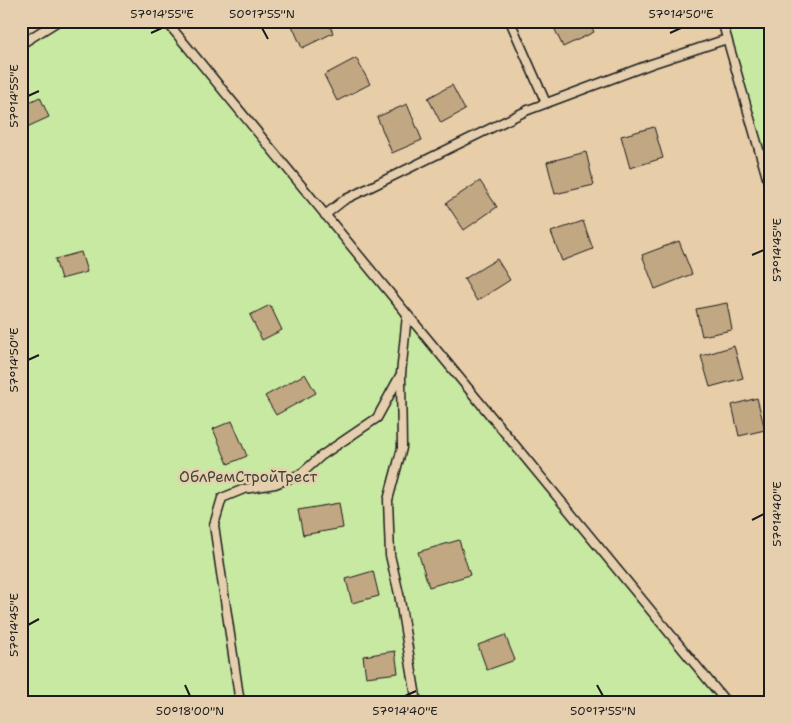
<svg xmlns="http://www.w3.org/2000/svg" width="791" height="724" viewBox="0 0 791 724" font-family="'Shantell Sans',sans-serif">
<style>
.green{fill:#c8e9a1;stroke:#72825e}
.building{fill:#c2a783;stroke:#1c1c1c}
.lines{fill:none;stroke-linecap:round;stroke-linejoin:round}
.lane-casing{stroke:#1c1c1c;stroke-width:11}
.lane{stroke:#e5cfae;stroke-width:8}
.ticks{fill:none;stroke:#1c1c1c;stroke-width:2}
.labels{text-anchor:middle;stroke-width:5;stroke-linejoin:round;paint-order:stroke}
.park-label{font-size:15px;fill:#3e4537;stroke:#e5cfae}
.neatline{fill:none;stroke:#1c1c1c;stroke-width:2}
.ticks-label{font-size:12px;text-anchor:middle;fill:#1c1c1c}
</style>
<rect width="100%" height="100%" fill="#e7cea9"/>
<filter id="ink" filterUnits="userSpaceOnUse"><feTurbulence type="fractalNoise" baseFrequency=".02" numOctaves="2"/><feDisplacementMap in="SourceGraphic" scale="10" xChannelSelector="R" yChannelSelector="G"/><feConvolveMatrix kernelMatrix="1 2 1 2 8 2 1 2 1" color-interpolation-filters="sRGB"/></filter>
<g filter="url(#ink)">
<g class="green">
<polygon points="57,21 166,21 727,703 21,703 21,43"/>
<polygon points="724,21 770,21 770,187"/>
</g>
<g class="building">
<polygon points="290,21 328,21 333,33 302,48"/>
<polygon points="551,21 589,21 594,32 563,47"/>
<polygon points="356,58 370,84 337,101 324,75"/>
<polygon points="452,85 465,110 441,123 428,98"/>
<polygon points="40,97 49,117 27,127 21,113 21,106"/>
<polygon points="407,104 422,140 392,153 377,117"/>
<polygon points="654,127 663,158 630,168 621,136"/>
<polygon points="586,152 594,185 555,194 547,162"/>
<polygon points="480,181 497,207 464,230 446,203"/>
<polygon points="583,221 593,249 562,261 551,232"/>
<polygon points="679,241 692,274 655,289 642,255"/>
<polygon points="81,252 87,272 61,279 55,259"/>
<polygon points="497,259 510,280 477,301 464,279"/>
<polygon points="727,303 732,330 702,336 696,309"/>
<polygon points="270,305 282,330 262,340 250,315"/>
<polygon points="734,346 743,378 710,387 701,356"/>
<polygon points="305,374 316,393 276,415 265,396"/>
<polygon points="757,398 765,430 739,436 732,405"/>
<polygon points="232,421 247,456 228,464 213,429"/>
<polygon points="339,503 343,528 303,535 298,510"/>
<polygon points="459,540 470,575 429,587 418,552"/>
<polygon points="373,571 379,596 352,603 346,579"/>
<polygon points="505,635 515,660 487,670 478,645"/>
<polygon points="395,651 398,673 366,677 363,656"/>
</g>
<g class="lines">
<defs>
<g id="lane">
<polyline points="166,21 727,703"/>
<polyline points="510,21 546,103"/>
<polyline points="722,21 770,188"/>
<polyline points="21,44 58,21"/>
<polyline points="325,215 344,200 528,110 651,64 727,39"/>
<polyline points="401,376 402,448 388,500 390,555 399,594 417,703"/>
<polyline points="240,703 214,525 222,498 244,489 275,484 301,474 321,456 377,418 401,374 407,315"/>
</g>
</defs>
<use href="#lane" class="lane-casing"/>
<use href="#lane" class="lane"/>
</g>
</g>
<path class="ticks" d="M262,28l6,11M151,33l11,-5M670,33l11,-5M28,96l11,-5M752,255l12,-5M28,360l11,-5M752,520l12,-6M28,625l11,-6M185,685l5,11M597,685l6,11M405,696l11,-5"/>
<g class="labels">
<g class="park-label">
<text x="248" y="482">ОблРемСтройТрест</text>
</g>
</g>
<rect width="791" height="724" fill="none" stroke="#e5cfae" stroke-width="55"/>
<rect x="28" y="28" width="736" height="668" class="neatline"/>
<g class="ticks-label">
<text x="162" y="18">57°14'55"E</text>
<text x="262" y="18">50°17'55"N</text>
<text x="681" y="18">57°14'50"E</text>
<text transform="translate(14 96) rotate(-90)" y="4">57°14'55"E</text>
<text transform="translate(777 250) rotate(-90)" y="4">57°14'45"E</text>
<text transform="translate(14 360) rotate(-90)" y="4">57°14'50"E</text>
<text transform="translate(777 514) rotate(-90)" y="4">57°14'40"E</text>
<text transform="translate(14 625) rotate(-90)" y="4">57°14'45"E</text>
<text x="190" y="715">50°18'00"N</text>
<text x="405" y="715">57°14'40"E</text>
<text x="603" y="715">50°17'55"N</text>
</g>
</svg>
